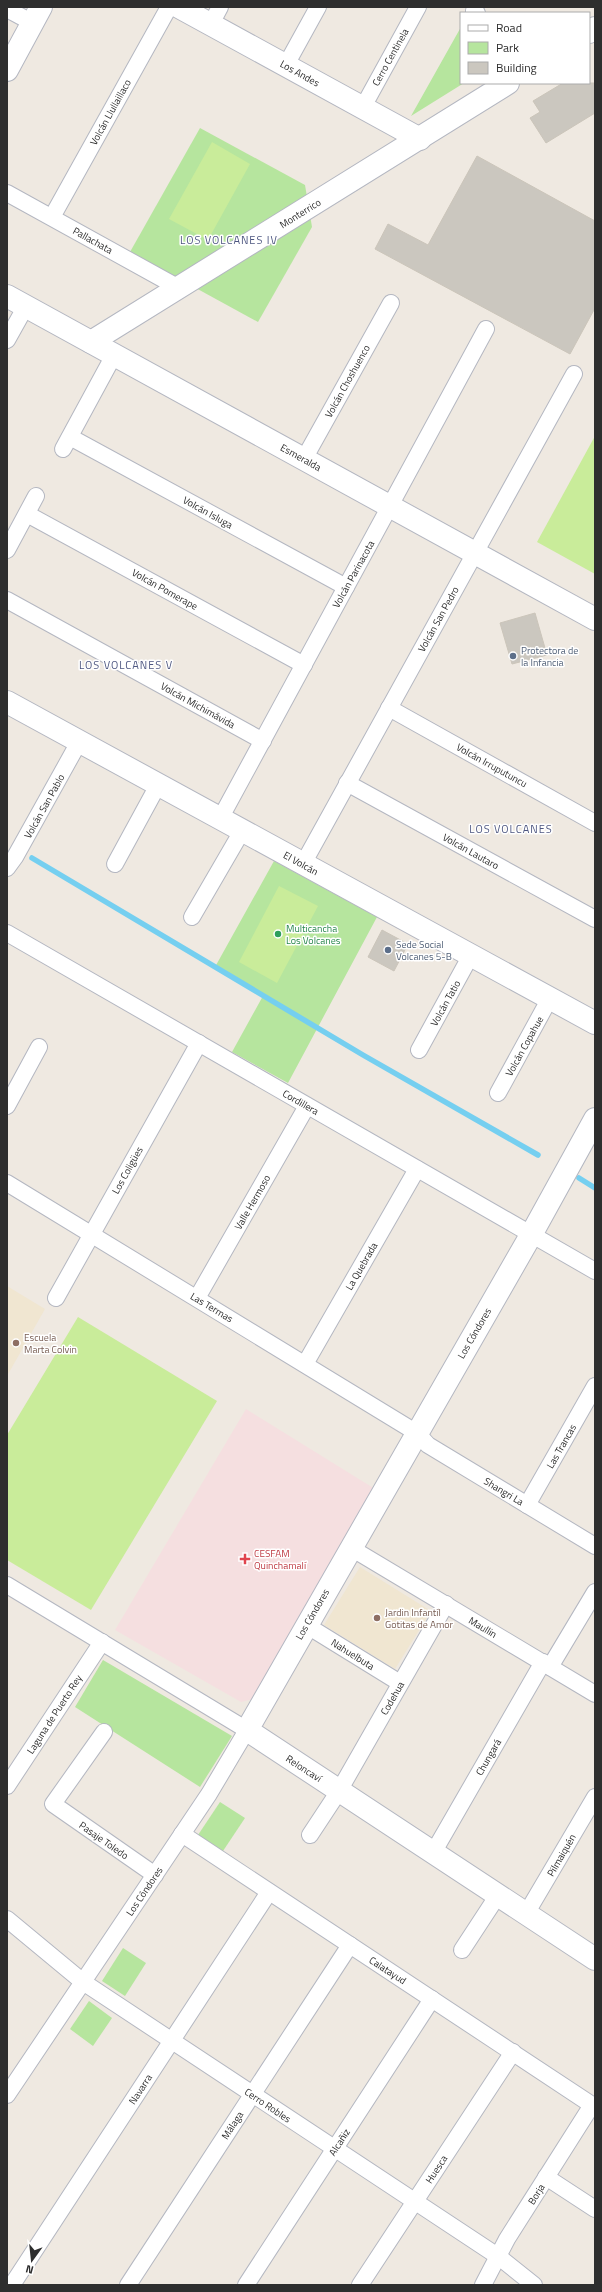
<svg xmlns="http://www.w3.org/2000/svg" width="602" height="2292" viewBox="0 0 602 2292" font-family="'Titillium Web',sans-serif">
<style>
.education{fill:#f0e6d1}
.medical{fill:#f5dfe0}
.green{fill:#b6e59e}
.pitch{fill:#c9ec9a}
.lines{fill:none;stroke-linecap:round;stroke-linejoin:round}
.stream{stroke:#75cff0;stroke-width:5.5}
.building{fill:#cbc7bf;stroke:#cbc5ba}
.street-casing{stroke:#b4b7c1;stroke-width:18}
.secondary-casing{stroke:#b4b7c1;stroke-width:24}
.street{stroke:#fff;stroke-width:16}
.secondary{stroke:#fff;stroke-width:22}
.service-dot{fill:#5c6f8a;stroke:#fff;stroke-width:1.5}
.leisure-dot{fill:#2e9e5b;stroke:#fff;stroke-width:1.5}
.education-dot{fill:#8d6e63;stroke:#fff;stroke-width:1.5}
.health-dot{fill:#e0444e;stroke:#fff;stroke-width:1.5}
.labels{text-anchor:middle;stroke-width:3;stroke-linejoin:round;paint-order:stroke}
.street-label{font-size:10px;fill:#2e2e2e;stroke:#fff}
.service-label{font-size:10px;fill:#4e5e75;stroke:#fff;text-anchor:start}
.leisure-label{font-size:10px;fill:#27864d;stroke:#fff;text-anchor:start}
.education-label{font-size:10px;fill:#785e54;stroke:#fff;text-anchor:start}
.health-label{font-size:10px;fill:#be3a42;stroke:#fff;text-anchor:start}
.neighbourhood-label{font-size:11px;letter-spacing:1px;fill:#4d5680;stroke:#fff}
</style>
<rect width="100%" height="100%" fill="#efe9e1"/>
<g class="education">
<polygon points="7,1286 45,1309 7,1376"/>
<polygon points="360,1567 431,1611 395,1669 324,1625"/>
</g>
<polygon class="medical" points="246,1409 375,1489 253,1699 241,1702 115,1630"/>
<g class="green">
<polygon points="461,27 461,83 464,83 411,116"/>
<polygon points="200,128 305,185 312,227 258,322 130,252"/>
<polygon points="274,861 377,917 288,1083 232,1052 264,994 215,967"/>
<polygon points="103,1660 232,1736 200,1787 75,1707"/>
<polygon points="220,1802 245,1818 221,1854 196,1838"/>
<polygon points="123,1948 146,1963 125,1996 102,1981"/>
<polygon points="89,2001 112,2018 93,2046 70,2029"/>
</g>
<g class="pitch">
<polygon points="212,142 250,164 208,240 169,219"/>
<polygon points="595,436 595,574 537,542"/>
<polygon points="279,886 318,906 277,983 239,962"/>
<polygon points="78,1317 217,1401 91,1610 7,1560 7,1435"/>
</g>
<g class="lines">
<g class="stream">
<polyline points="32,858 363,1055 538,1155"/>
<polyline points="579,1178 595,1188"/>
</g>
</g>
<g class="building">
<polygon points="563,83 595,83 595,113 546,143 530,118 540,112 533,101"/>
<polygon points="477,156 595,221 595,308 570,354 375,249 388,224 428,245"/>
<polygon points="535,613 547,655 512,664 500,623"/>
<polygon points="382,930 408,944 394,971 368,957"/>
</g>
<g class="lines">
<defs>
<g id="street">
<polyline points="7,9 33,23"/>
<polyline points="474,11 477,13"/>
<polyline points="211,24 220,7"/>
<polyline points="286,65 318,7"/>
<polyline points="363,107 418,7"/>
<polyline points="7,193 179,288"/>
<polyline points="52,217 169,7"/>
<polyline points="7,340 26,306"/>
<polyline points="70,437 346,587"/>
<polyline points="63,449 114,355"/>
<polyline points="304,459 391,303"/>
<polyline points="27,514 304,665"/>
<polyline points="7,550 36,496"/>
<polyline points="7,600 263,741"/>
<polyline points="389,708 595,823"/>
<polyline points="347,783 595,919"/>
<polyline points="220,819 486,329"/>
<polyline points="115,864 158,785"/>
<polyline points="303,864 574,374"/>
<polyline points="7,868 15,857 79,742"/>
<polyline points="192,917 242,831"/>
<polyline points="7,933 595,1271"/>
<polyline points="419,1050 471,955"/>
<polyline points="498,1093 550,998"/>
<polyline points="7,1106 39,1047"/>
<polyline points="7,1183 417,1433 428,1445 595,1546"/>
<polyline points="56,1298 199,1043"/>
<polyline points="197,1298 307,1106"/>
<polyline points="305,1364 417,1169"/>
<polyline points="527,1505 595,1386"/>
<polyline points="351,1548 595,1694"/>
<polyline points="7,1585 247,1730 209,1794 7,2095"/>
<polyline points="306,1625 400,1683"/>
<polyline points="550,1667 595,1592"/>
<polyline points="104,1732 53,1804 155,1875"/>
<polyline points="7,1786 102,1642"/>
<polyline points="182,1834 595,2107"/>
<polyline points="310,1835 339,1791 446,1604"/>
<polyline points="433,1853 543,1662"/>
<polyline points="526,1914 595,1797"/>
<polyline points="7,1919 83,1982 499,2257 534,2285"/>
<polyline points="462,1950 498,1895"/>
<polyline points="546,2177 595,2209"/>
<polyline points="12,2285 269,1892"/>
<polyline points="128,2285 350,1945"/>
<polyline points="246,2285 432,1999"/>
<polyline points="360,2285 513,2052"/>
<polyline points="483,2285 507,2239 592,2105"/>
</g>
<g id="secondary">
<polyline points="179,7 420,139"/>
<polyline points="589,32 595,28"/>
<polyline points="7,70 41,7"/>
<polyline points="7,296 595,619"/>
<polyline points="91,342 508,83"/>
<polyline points="7,702 595,1023"/>
<polyline points="595,1119 531,1235 247,1730 595,1959"/>
</g>
</defs>
<use href="#street" class="street-casing"/>
<use href="#secondary" class="secondary-casing"/>
<use href="#street" class="street"/>
<use href="#secondary" class="secondary"/>
</g>
<g class="service-dot">
<circle cx="513" cy="656" r="4"/>
<circle cx="388" cy="950" r="4"/>
</g>
<circle class="leisure-dot" cx="278" cy="934" r="4"/>
<g class="education-dot">
<circle cx="16" cy="1343" r="4"/>
<circle cx="377" cy="1618" r="4"/>
</g>
<path class="health-dot" d="M243 1553h4v4h4v4h-4v4h-4v-4h-4v-4h4z"/>
<g class="labels">
<g class="street-label">
<text transform="translate(390 57) rotate(-61)" y="4">Cerro Centinela</text>
<text transform="translate(300 73) rotate(29)" y="4">Los Andes</text>
<text transform="translate(110 112) rotate(-61)" y="4">Volcán Llullaillaco</text>
<text transform="translate(300 213) rotate(-32)" y="4">Monterrico</text>
<text transform="translate(93 240) rotate(29)" y="4">Pallachata</text>
<text transform="translate(347 381) rotate(-61)" y="4">Volcán Choshuenco</text>
<text transform="translate(301 457) rotate(29)" y="4">Esmeralda</text>
<text transform="translate(208 512) rotate(29)" y="4">Volcán Isluga</text>
<text transform="translate(353 574) rotate(-61)" y="4">Volcán Parinacota</text>
<text transform="translate(165 589) rotate(29)" y="4">Volcán Pomerape</text>
<text transform="translate(438 619) rotate(-61)" y="4">Volcán San Pedro</text>
<text transform="translate(198 705) rotate(29)" y="4">Volcán Michimávida</text>
<text transform="translate(492 765) rotate(29)" y="4">Volcán Irruputuncu</text>
<text transform="translate(44 806) rotate(-61)" y="4">Volcán San Pablo</text>
<text transform="translate(471 851) rotate(29)" y="4">Volcán Lautaro</text>
<text transform="translate(301 863) rotate(29)" y="4">El Volcán</text>
<text transform="translate(445 1003) rotate(-61)" y="4">Volcán Tatio</text>
<text transform="translate(524 1046) rotate(-61)" y="4">Volcán Copahue</text>
<text transform="translate(301 1102) rotate(30)" y="4">Cordillera</text>
<text transform="translate(127 1170) rotate(-61)" y="4">Los Coligües</text>
<text transform="translate(252 1202) rotate(-60)" y="4">Valle Hermoso</text>
<text transform="translate(361 1266) rotate(-60)" y="4">La Quebrada</text>
<text transform="translate(212 1307) rotate(31)" y="4">Las Termas</text>
<text transform="translate(474 1333) rotate(-60)" y="4">Los Cóndores</text>
<text transform="translate(561 1446) rotate(-60)" y="4">Las Trancas</text>
<text transform="translate(504 1491) rotate(31)" y="4">Shangri La</text>
<text transform="translate(312 1614) rotate(-60)" y="4">Los Cóndores</text>
<text transform="translate(483 1627) rotate(31)" y="4">Maullin</text>
<text transform="translate(353 1654) rotate(32)" y="4">Nahuelbuta</text>
<text transform="translate(392 1698) rotate(-60)" y="4">Codehua</text>
<text transform="translate(54 1714) rotate(-57)" y="4">Laguna de Puerto Rey</text>
<text transform="translate(488 1757) rotate(-60)" y="4">Chungará</text>
<text transform="translate(304 1768) rotate(33)" y="4">Reloncaví</text>
<text transform="translate(104 1840) rotate(35)" y="4">Pasaje Toledo</text>
<text transform="translate(561 1855) rotate(-60)" y="4">Pilmaiquén</text>
<text transform="translate(144 1891) rotate(-56)" y="4">Los Cóndores</text>
<text transform="translate(388 1970) rotate(33)" y="4">Calatayud</text>
<text transform="translate(140 2089) rotate(-57)" y="4">Navarra</text>
<text transform="translate(268 2105) rotate(34)" y="4">Cerro Robles</text>
<text transform="translate(232 2125) rotate(-57)" y="4">Málaga</text>
<text transform="translate(339 2142) rotate(-57)" y="4">Alcañiz</text>
<text transform="translate(436 2169) rotate(-57)" y="4">Huesca</text>
<text transform="translate(536 2194) rotate(-58)" y="4">Borja</text>
</g>
<g class="service-label">
<text x="521" y="654">Protectora de<tspan x="521" dy="12">la Infancia</tspan></text>
<text x="396" y="948">Sede Social<tspan x="396" dy="12">Volcanes 5-B</tspan></text>
</g>
<g class="leisure-label">
<text x="286" y="932">Multicancha<tspan x="286" dy="12">Los Volcanes</tspan></text>
</g>
<g class="education-label">
<text x="24" y="1341">Escuela<tspan x="24" dy="12">Marta Colvin</tspan></text>
<text x="385" y="1616">Jardin Infantíl<tspan x="385" dy="12">Gotitas de Amor</tspan></text>
</g>
<g class="health-label">
<text x="254" y="1557">CESFAM<tspan x="254" dy="12">Quinchamalí</tspan></text>
</g>
<g class="neighbourhood-label">
<text x="229" y="244">LOS VOLCANES IV</text>
<text x="126" y="669">LOS VOLCANES V</text>
<text x="511" y="833">LOS VOLCANES</text>
</g>
</g>
<rect width="602" height="2292" fill="none" stroke="#2e2e2e" stroke-width="16"/>
<rect x="460" y="12" width="130" height="72" fill="#ffffff" stroke="#ababab"/>
<rect x="468" y="25" width="20" height="6" fill="#ffffff" stroke="#ababab"/>
<text x="496" y="32" font-size="12" fill="#2e2e2e">Road</text>
<rect x="468" y="42" width="20" height="12" fill="#b6e59e" stroke="#ababab"/>
<text x="496" y="52" font-size="12" fill="#2e2e2e">Park</text>
<rect x="468" y="62" width="20" height="12" fill="#cbc7bf" stroke="#ababab"/>
<text x="496" y="72" font-size="12" fill="#2e2e2e">Building</text>
<g transform="translate(32 2260) rotate(195)" stroke="#ffffff" stroke-width="3" paint-order="stroke">
<path d="M0-3L7 15L0 10L-7 15Z" fill="#2e2e2e"/>
<text y="-6" font-size="11" font-weight="bold" text-anchor="middle" fill="#2e2e2e">N</text>
</g>
</svg>
